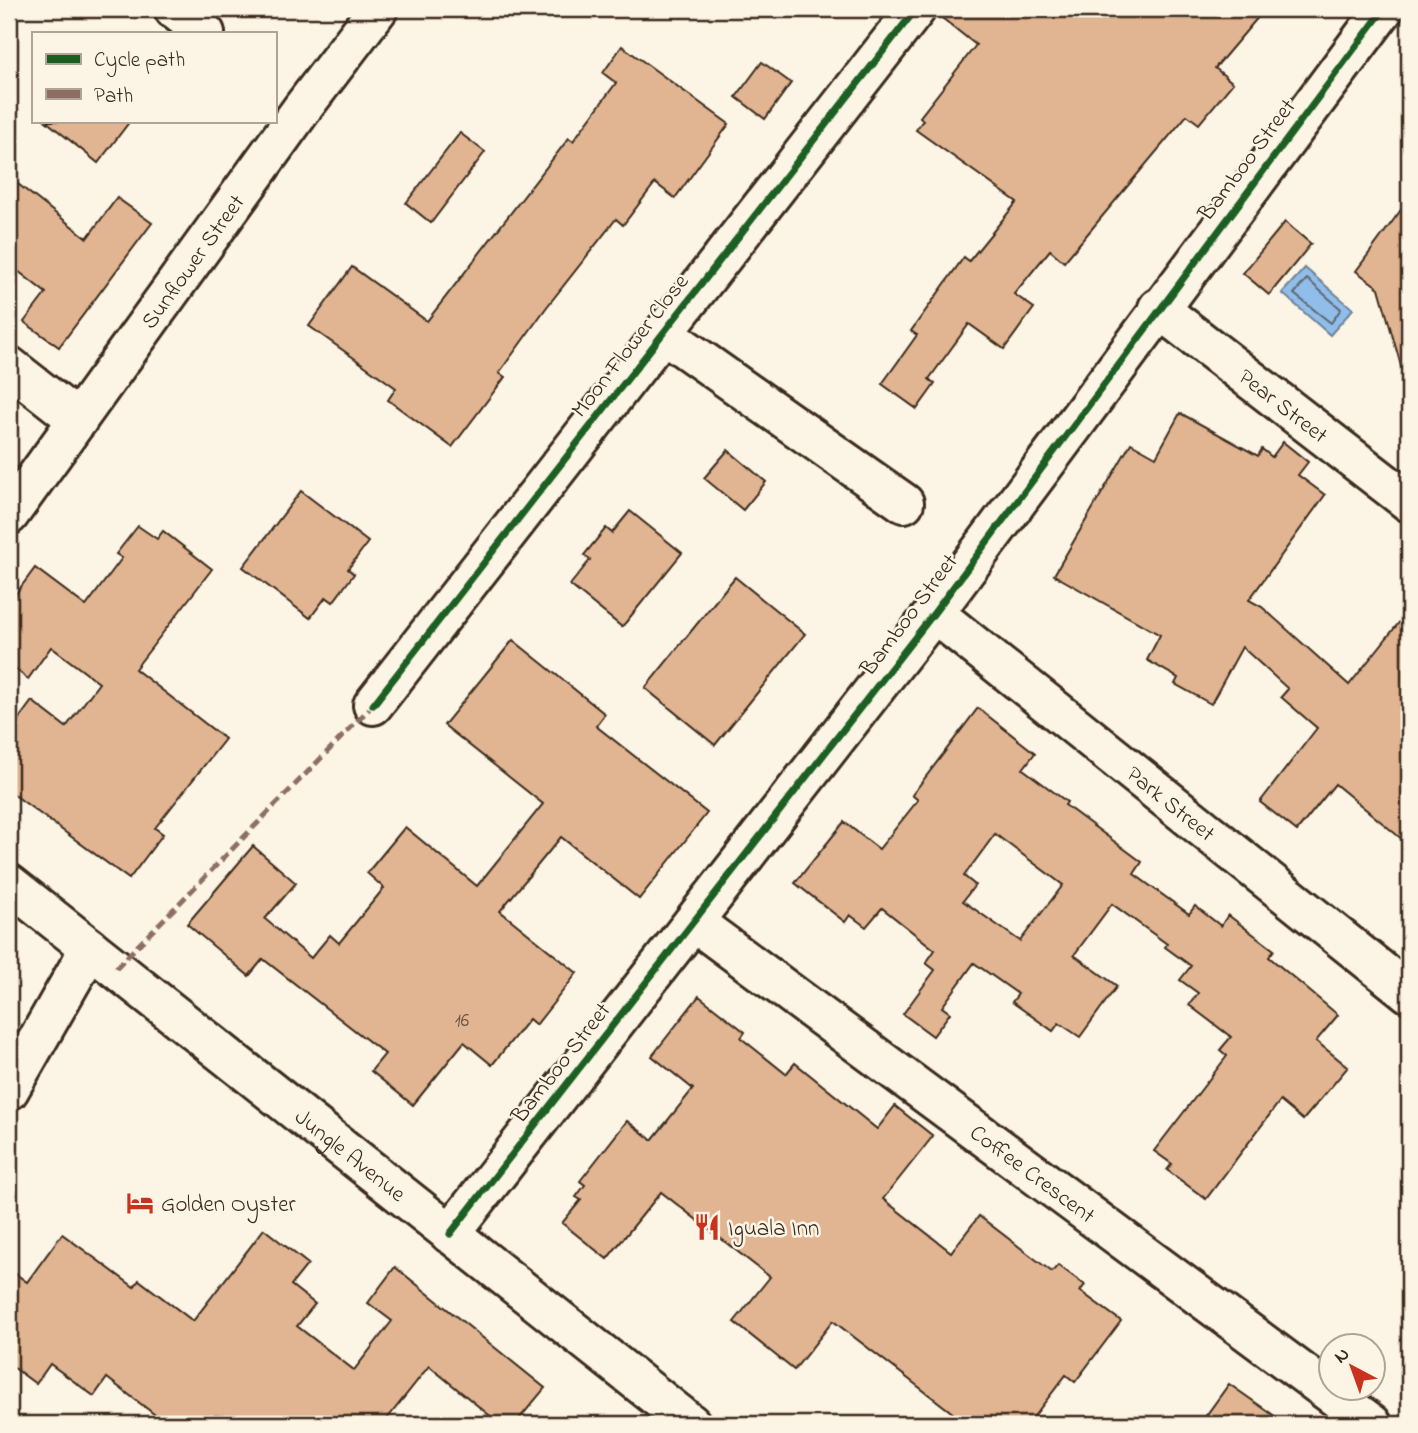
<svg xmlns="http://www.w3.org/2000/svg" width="1418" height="1433" viewBox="0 0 1418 1433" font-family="'Indie Flower',sans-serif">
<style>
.water{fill:#90bde9;stroke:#6e8298;stroke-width:2}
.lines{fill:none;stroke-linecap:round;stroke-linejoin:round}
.shore{stroke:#5d656f;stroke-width:2}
.building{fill:#e1b591;stroke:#3b2a1e;stroke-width:2;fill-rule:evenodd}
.minor-casing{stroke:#3b2a1e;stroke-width:44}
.minor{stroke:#fcf5e5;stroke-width:38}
.quiet{stroke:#8d6e63;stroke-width:5;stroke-dasharray:10 5;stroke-linecap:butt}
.cycleway-casing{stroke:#fcf5e5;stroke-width:11}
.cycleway{stroke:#1b5e20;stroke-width:7}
.labels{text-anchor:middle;stroke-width:5;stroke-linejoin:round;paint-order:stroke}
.number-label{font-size:19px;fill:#644d3b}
.street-label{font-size:23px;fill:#3b2a1e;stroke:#fcf5e5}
.poi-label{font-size:23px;fill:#3b2a1e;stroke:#fcf5e5;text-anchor:start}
</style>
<rect width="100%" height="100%" fill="#fcf5e5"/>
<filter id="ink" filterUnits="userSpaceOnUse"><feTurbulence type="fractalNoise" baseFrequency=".0143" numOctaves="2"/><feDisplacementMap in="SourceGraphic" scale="14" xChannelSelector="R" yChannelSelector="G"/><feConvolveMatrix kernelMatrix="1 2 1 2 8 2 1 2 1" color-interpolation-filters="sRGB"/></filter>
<g filter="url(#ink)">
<polygon class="water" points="1305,268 1353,309 1330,335 1282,293"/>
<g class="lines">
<polygon class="shore" points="1307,279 1341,309 1331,323 1294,294"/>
</g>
<g class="building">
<polygon points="937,9 1265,9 1215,68 1233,83 1199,124 1187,115 1064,262 1050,250 1014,294 1034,308 1004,349 969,324 929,379 935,384 917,409 882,384 917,335 911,331 964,257 969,261 1017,202 916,130 923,120 920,117 976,45 937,14"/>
<polygon points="622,46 729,124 675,198 655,183 623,225 616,219 546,308 499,373 505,377 452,447 388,400 396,388 309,326 352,267 427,321 569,138 573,141 616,83 603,73"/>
<polygon points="762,62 791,83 765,119 736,97"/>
<polygon points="46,121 130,121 98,163"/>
<polygon points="460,133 485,152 431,223 406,203"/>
<polygon points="9,177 87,238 117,198 152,223 59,347 24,322 46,293 9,264"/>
<polygon points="1409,199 1409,365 1401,366 1379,288 1356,271"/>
<polygon points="1285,222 1311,244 1269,295 1243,273"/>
<polygon points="1180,413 1258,456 1262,449 1272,457 1283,442 1308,462 1298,475 1325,495 1249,600 1262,607 1349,685 1409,610 1409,845 1335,784 1297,831 1260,802 1317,728 1281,697 1288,689 1242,647 1211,704 1175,684 1178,678 1147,660 1160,635 1054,575 1131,443 1156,457"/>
<polygon points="728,450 766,482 743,510 704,478"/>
<polygon points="301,491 368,542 348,569 354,574 333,602 326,597 310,618 243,567"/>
<polygon points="630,511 682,553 622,627 570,585 590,560 584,555 606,528 612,533"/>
<polygon points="138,526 157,539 163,531 212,569 135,669 225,739 155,828 163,834 129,879 9,791 9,732 32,701 66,727 99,683 51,647 28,679 9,664 9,603 35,568 86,606 122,558 116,554"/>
<polygon points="735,577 805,634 715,745 645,688"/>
<polygon points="513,640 605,714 596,726 707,813 639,899 561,837 500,911 577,973 536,1025 529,1019 492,1065 464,1042 413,1105 371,1071 385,1054 263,959 249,976 187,924 253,846 296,883 265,919 311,958 330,935 339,943 384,888 367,873 405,827 477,886 543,804 444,725"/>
<path d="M978,708l57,45 -12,16 44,33 -2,3 77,57 -8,12 55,40 6,-8 26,20 7,-11 46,35 -5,7 69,58 -22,26 32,26 -45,53 -23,-19 -74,98 -39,-29 5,-6 -18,-13 73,-95 -7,-6 11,-13 -42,-32 9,-12 -18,-13 11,-14 -26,-19 2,-3 -55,-40 -38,51 43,31 -37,51 -21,-14 -6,8 -41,-29 6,-8 -44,-31 -32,44 8,6 -17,23 -30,-22 32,-44 -9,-7 9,-13 -53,-42 -16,19 -16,-12 -5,7 -50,-39 49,-61 35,27 39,-49 -6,-5zM995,834l68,51 -43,56 -57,-40 12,-16 -11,-9z"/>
<polygon points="699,996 745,1032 741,1038 786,1074 795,1063 877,1129 895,1106 933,1136 883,1199 951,1252 979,1216 1052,1272 1058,1265 1085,1285 1080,1291 1121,1321 1075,1382 1066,1375 1028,1424 967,1424 833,1321 794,1370 734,1322 770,1277 661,1192 607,1259 562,1223 581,1200 576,1197 585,1185 580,1181 627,1121 652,1140 693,1089 652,1056"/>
<polygon points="264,1229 308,1264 291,1285 315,1304 297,1326 354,1370 392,1321 368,1303 395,1267 545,1388 515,1424 500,1424 429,1366 383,1424 167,1424 107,1378 94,1396 50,1364 36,1384 9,1364 9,1269 27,1282 62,1234 134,1287 139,1280 193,1321"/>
<polygon points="1229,1384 1286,1424 1200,1424"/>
</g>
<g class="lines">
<defs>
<g id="minor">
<polyline points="174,9 205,33"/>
<path id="s1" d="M1158,308l251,194"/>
<polyline points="663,333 904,503"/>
<polyline points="9,366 78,420"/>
<path id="s2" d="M9,515l292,-405 77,-101"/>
<path id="s3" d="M934,613l475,380"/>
<polyline points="373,705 916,9"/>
<path id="s4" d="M9,884l682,540"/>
<path id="s5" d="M694,922l678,502"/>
<polyline points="9,1090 90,948"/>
<polyline points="450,1234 934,613 1384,9"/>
</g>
</defs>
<use href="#minor" class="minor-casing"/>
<use href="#minor" class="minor"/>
<polyline class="quiet" points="116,968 373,705"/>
<defs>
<g id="cycleway">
<polyline points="373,705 916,9"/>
<polyline points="450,1234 934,613 1384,9"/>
</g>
</defs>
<use href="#cycleway" class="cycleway-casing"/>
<use href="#cycleway" class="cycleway"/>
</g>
</g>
<defs>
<symbol id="hotel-bare" viewBox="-9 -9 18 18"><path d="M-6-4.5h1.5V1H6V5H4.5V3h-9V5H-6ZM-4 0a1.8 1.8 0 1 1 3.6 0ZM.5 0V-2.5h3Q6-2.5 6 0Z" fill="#c8321e" stroke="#fcf5e5" stroke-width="2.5" paint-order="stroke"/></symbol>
<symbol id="restaurant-bare" viewBox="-9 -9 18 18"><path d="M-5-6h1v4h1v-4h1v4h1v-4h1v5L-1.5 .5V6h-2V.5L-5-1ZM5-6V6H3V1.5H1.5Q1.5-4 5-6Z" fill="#c8321e" stroke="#fcf5e5" stroke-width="2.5" paint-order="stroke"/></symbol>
</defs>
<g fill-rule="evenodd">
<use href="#hotel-bare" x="121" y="1184" width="38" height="38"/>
<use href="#restaurant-bare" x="688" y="1208" width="38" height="38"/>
</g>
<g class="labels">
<g class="number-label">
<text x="462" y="1026">16</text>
</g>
<g class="street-label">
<text transform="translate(1246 159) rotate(-53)" y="8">Bamboo Street</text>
<text dy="8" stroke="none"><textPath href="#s2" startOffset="313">Sunflower Street</textPath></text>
<text transform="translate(629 345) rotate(-52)" y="8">Moon Flower Close</text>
<text dy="8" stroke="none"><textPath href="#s1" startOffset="159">Pear Street</textPath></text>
<text transform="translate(908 614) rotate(-53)" y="8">Bamboo Street</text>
<text dy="8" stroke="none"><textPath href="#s3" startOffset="304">Park Street</textPath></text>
<text transform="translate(560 1062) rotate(-52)" y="8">Bamboo Street</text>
<text dy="8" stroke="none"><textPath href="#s4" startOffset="436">Jungle Avenue</textPath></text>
<text dy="8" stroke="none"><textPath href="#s5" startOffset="422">Coffee Crescent</textPath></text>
</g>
<g class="poi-label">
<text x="161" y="1211">Golden Oyster</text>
<text x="728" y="1235">Iguala Inn</text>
</g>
</g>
<rect width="1418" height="1433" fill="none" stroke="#fcf5e5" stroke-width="35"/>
<rect x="18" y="18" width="1383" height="1398" fill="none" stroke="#3b2a1e" stroke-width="2.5" filter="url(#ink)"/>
<rect x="32" y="32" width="245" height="91" fill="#fcf5e5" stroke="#afa495" stroke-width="2"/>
<rect x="46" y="54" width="35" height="10" fill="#1b5e20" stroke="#afa495" stroke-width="2"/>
<text x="94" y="66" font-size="21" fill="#3b2a1e">Cycle path</text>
<rect x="46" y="89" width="35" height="10" fill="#8d6e63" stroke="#afa495" stroke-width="2"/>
<text x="94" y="102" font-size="21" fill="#3b2a1e">Path</text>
<g transform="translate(1352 1367) rotate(319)"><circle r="33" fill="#fcf5e5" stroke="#afa495" stroke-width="2"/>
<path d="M0-5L12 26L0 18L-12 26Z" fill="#c8321e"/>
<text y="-10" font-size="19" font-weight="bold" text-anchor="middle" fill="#3b2a1e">N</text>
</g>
</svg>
